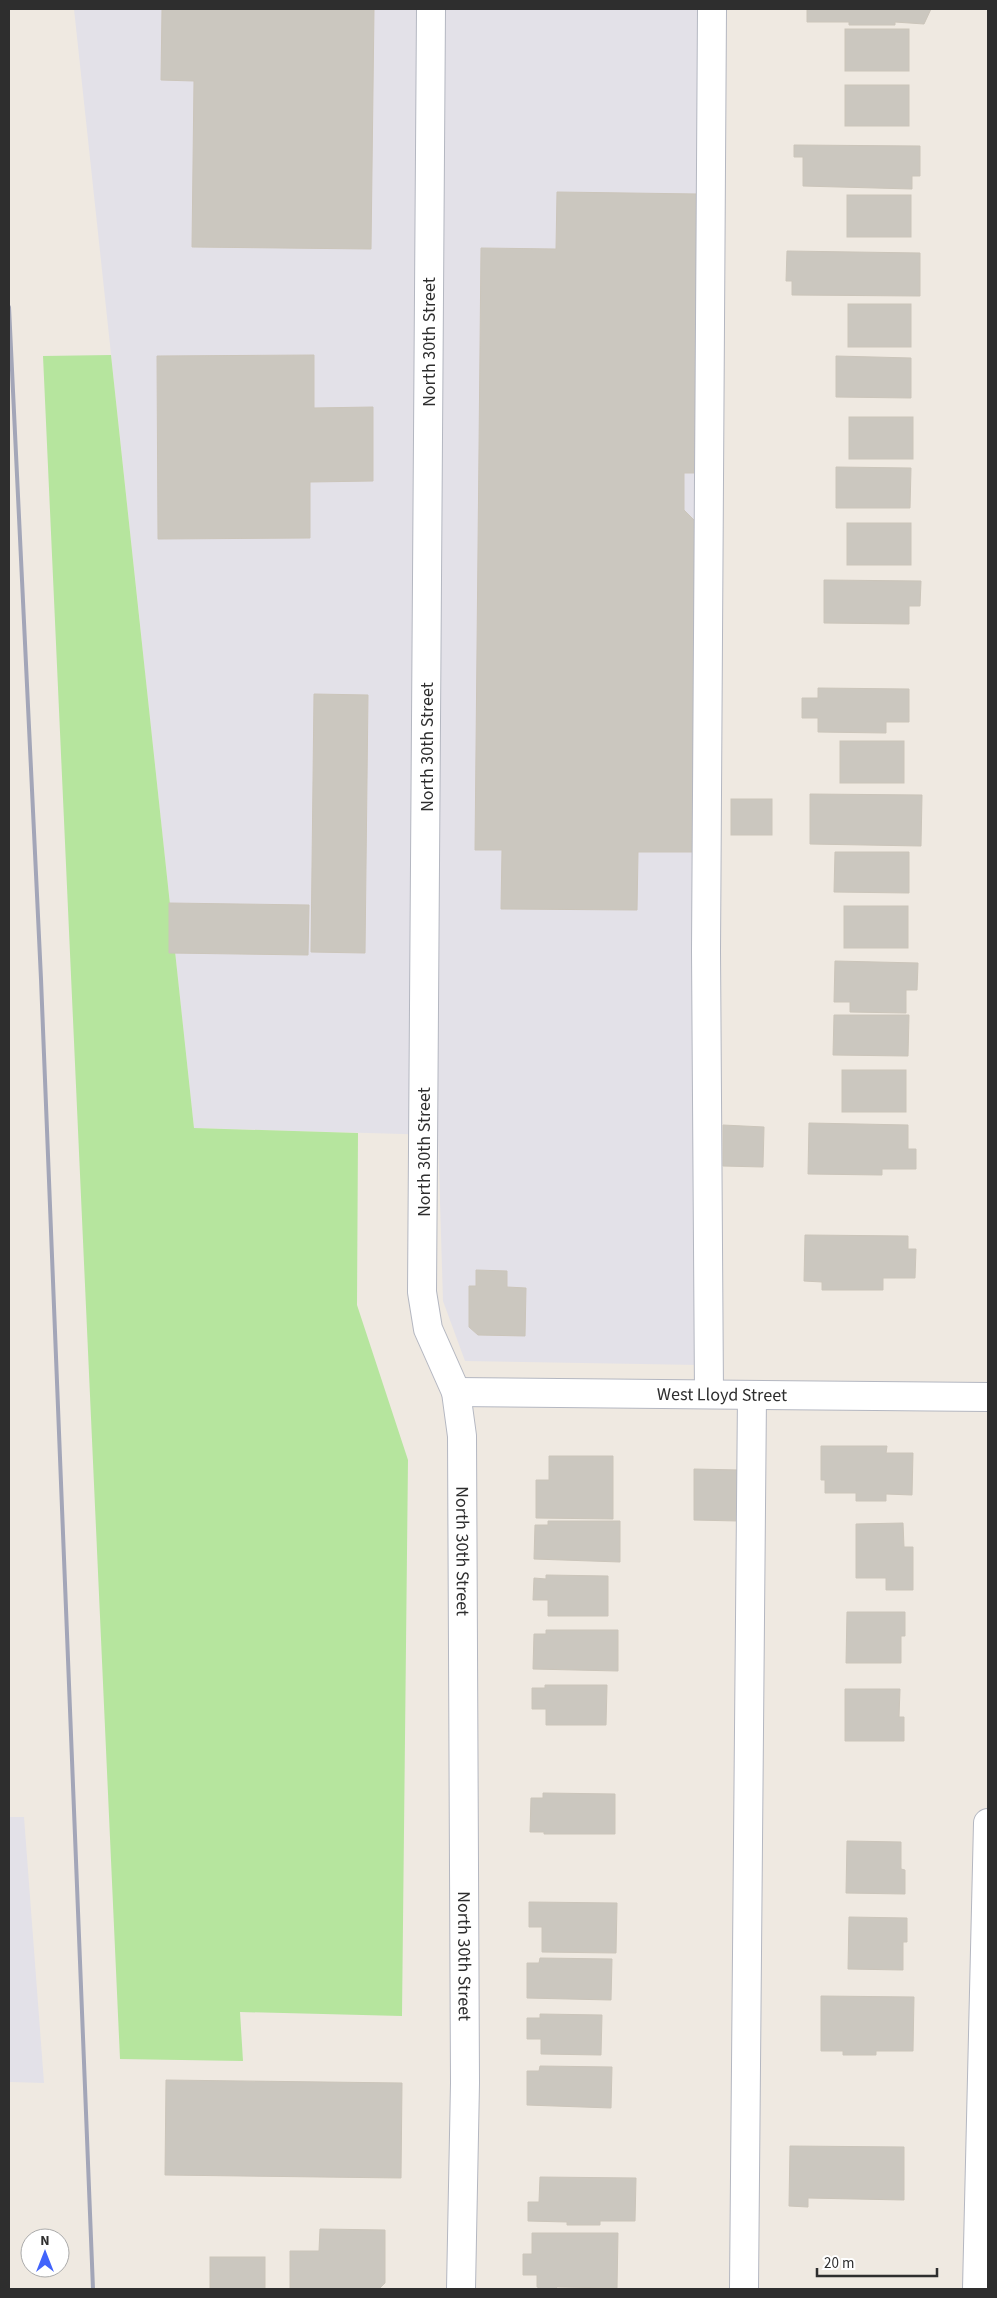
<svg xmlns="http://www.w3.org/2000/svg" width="997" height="2298" viewBox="0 0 997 2298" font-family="'Source Sans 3',sans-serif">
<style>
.industrial{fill:#e3e1e8}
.green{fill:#b6e59e}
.building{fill:#cbc7bf;stroke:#cbc5ba}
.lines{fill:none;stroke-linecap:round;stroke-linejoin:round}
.minor-casing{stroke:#b4b7c1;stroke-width:30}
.minor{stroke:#fff;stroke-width:28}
.rail{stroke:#a3a6b8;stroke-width:4}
.labels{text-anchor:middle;stroke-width:4.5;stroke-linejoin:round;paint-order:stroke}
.street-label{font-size:18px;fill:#2e2e2e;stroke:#fff}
</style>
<rect width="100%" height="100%" fill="#efe9e1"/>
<g class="industrial">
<polygon points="74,9 707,9 700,1365 465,1361 443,1301 438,1135 194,1128"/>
<polygon points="9,1817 24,1817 44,2083 9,2082"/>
</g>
<polygon class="green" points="111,355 194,1128 358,1133 357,1305 408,1460 402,2016 240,2012 243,2061 120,2059 43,356"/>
<g class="building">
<polygon points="162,9 374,9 371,249 192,247 194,81 161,80"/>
<polygon points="807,9 931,9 924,24 895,22 895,25 849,25 849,22 807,22"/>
<rect x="845" y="29" width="64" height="42"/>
<rect x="845" y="85" width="64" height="41"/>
<polygon points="794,145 920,146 920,176 912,176 912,189 803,186 803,157 794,157"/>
<polygon points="557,192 698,194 694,473 684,473 684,510 696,522 693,852 638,852 637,910 501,909 502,850 475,850 481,248 556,249"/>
<rect x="847" y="195" width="64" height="42"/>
<polygon points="787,251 920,253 920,296 792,295 792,281 786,281"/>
<rect x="848" y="304" width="63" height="43"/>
<polygon points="314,355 314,408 373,407 373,481 310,482 310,538 158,539 157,356"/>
<polygon points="836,356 911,358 911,398 836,397"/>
<rect x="849" y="417" width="64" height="42"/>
<polygon points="836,467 911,468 910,508 836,508"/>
<rect x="847" y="523" width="64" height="42"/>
<polygon points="824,580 921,581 920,606 909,606 909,624 824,623"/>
<polygon points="818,688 909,689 909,722 886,722 886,733 818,732 818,718 802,718 802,698 818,698"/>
<polygon points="314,694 368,695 365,953 311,952"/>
<rect x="840" y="741" width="64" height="42"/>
<polygon points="810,794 922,795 921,846 810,844"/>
<rect x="731" y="799" width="41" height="36"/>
<polygon points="835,852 909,852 909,893 834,892"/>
<polygon points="169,903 309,905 308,955 169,953"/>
<rect x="844" y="906" width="64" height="42"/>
<polygon points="835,961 918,963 917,990 906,990 906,1013 850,1012 850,1002 834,1002"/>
<polygon points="834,1015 909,1015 908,1056 833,1055"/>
<rect x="842" y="1070" width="64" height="42"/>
<polygon points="809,1123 908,1125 908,1149 916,1149 916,1169 882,1169 882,1175 808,1174"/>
<polygon points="723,1125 764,1127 763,1167 723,1166"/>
<polygon points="805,1235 908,1236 908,1249 916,1249 915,1278 883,1278 883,1290 822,1290 822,1282 804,1281"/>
<polygon points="476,1270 507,1271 507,1287 526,1288 525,1336 478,1335 469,1327 469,1286 476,1286"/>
<polygon points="821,1446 887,1446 886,1453 913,1453 912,1495 886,1494 886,1501 856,1501 856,1493 825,1493 825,1480 821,1480"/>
<polygon points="549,1456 613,1456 613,1519 536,1518 536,1480 549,1480"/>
<polygon points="694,1469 739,1470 738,1521 694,1520"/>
<polygon points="548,1521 620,1521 620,1562 534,1559 535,1525 548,1525"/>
<polygon points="903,1523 904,1547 913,1547 913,1590 886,1590 886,1578 856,1578 856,1524"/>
<polygon points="546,1575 608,1576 608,1616 548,1616 548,1600 533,1600 534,1578 546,1579"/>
<polygon points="847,1612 905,1612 905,1636 901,1636 901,1663 846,1663"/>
<polygon points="546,1630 618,1630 618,1671 533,1669 534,1634 546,1634"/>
<polygon points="545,1685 607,1685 606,1725 546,1725 546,1709 532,1709 532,1688 545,1688"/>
<polygon points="845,1689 900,1689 899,1717 904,1717 904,1741 845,1741"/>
<polygon points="543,1793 615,1794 615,1834 544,1834 544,1832 530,1832 531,1798 543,1798"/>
<polygon points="847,1841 901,1842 901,1869 905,1870 905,1894 846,1893"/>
<polygon points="529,1902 617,1903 616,1953 542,1952 542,1927 529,1927"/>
<polygon points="849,1917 907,1918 907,1942 903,1942 903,1970 848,1969"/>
<polygon points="540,1958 612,1959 611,2000 527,1998 527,1963 539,1963"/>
<polygon points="821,1996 914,1997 913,2051 876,2051 876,2055 843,2055 843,2051 821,2051"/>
<polygon points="540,2014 602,2015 601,2055 541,2054 541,2039 527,2039 527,2018 540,2018"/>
<polygon points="540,2066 612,2067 611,2108 527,2105 527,2071 539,2071"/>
<polygon points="166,2080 402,2083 401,2178 165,2175"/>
<polygon points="790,2146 904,2147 904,2200 808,2198 808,2207 789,2206"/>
<polygon points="540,2177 636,2178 635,2221 600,2221 600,2225 567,2225 567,2222 528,2221 528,2202 539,2202"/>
<polygon points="320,2229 385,2230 385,2283 379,2289 290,2289 290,2251 319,2251"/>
<polygon points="532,2233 618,2233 617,2288 557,2287 555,2289 543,2289 537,2287 537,2275 523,2275 523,2254 532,2254"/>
<rect x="210" y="2257" width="55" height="32"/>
</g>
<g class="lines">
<defs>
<g id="minor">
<path id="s1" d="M431,9l-9,1283 6,37 28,63 6,44 3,647 -4,206"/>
<path id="s2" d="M456,1392l532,5"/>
<polyline points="709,1394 706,951 712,9"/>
<polyline points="744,2289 752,1395"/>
<polyline points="977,2289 988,1823"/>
</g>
</defs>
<use href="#minor" class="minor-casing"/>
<use href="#minor" class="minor"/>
<polyline class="rail" points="9,307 41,979 93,2289"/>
</g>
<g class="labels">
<g class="street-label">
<text transform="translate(429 342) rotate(-90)" y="6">North 30th Street</text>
<text transform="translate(427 747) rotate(-90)" y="6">North 30th Street</text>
<text transform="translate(424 1152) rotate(-90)" y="6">North 30th Street</text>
<text dy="6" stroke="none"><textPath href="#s2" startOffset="266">West Lloyd Street</textPath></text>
<text dy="6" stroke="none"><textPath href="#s1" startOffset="1549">North 30th Street</textPath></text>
<text dy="6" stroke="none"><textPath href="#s1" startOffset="1954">North 30th Street</textPath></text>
</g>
</g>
<rect width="997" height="2298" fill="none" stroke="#2e2e2e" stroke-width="20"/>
<g transform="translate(45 2253)"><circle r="24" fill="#ffffff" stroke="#ababab"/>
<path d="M0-4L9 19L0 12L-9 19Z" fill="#4264fb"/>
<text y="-8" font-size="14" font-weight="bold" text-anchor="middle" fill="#2e2e2e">N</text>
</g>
<path d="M817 2268v8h120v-8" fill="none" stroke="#2e2e2e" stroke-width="2.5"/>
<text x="824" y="2268" font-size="15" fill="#2e2e2e" stroke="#ffffff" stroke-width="4" paint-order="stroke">20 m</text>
</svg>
